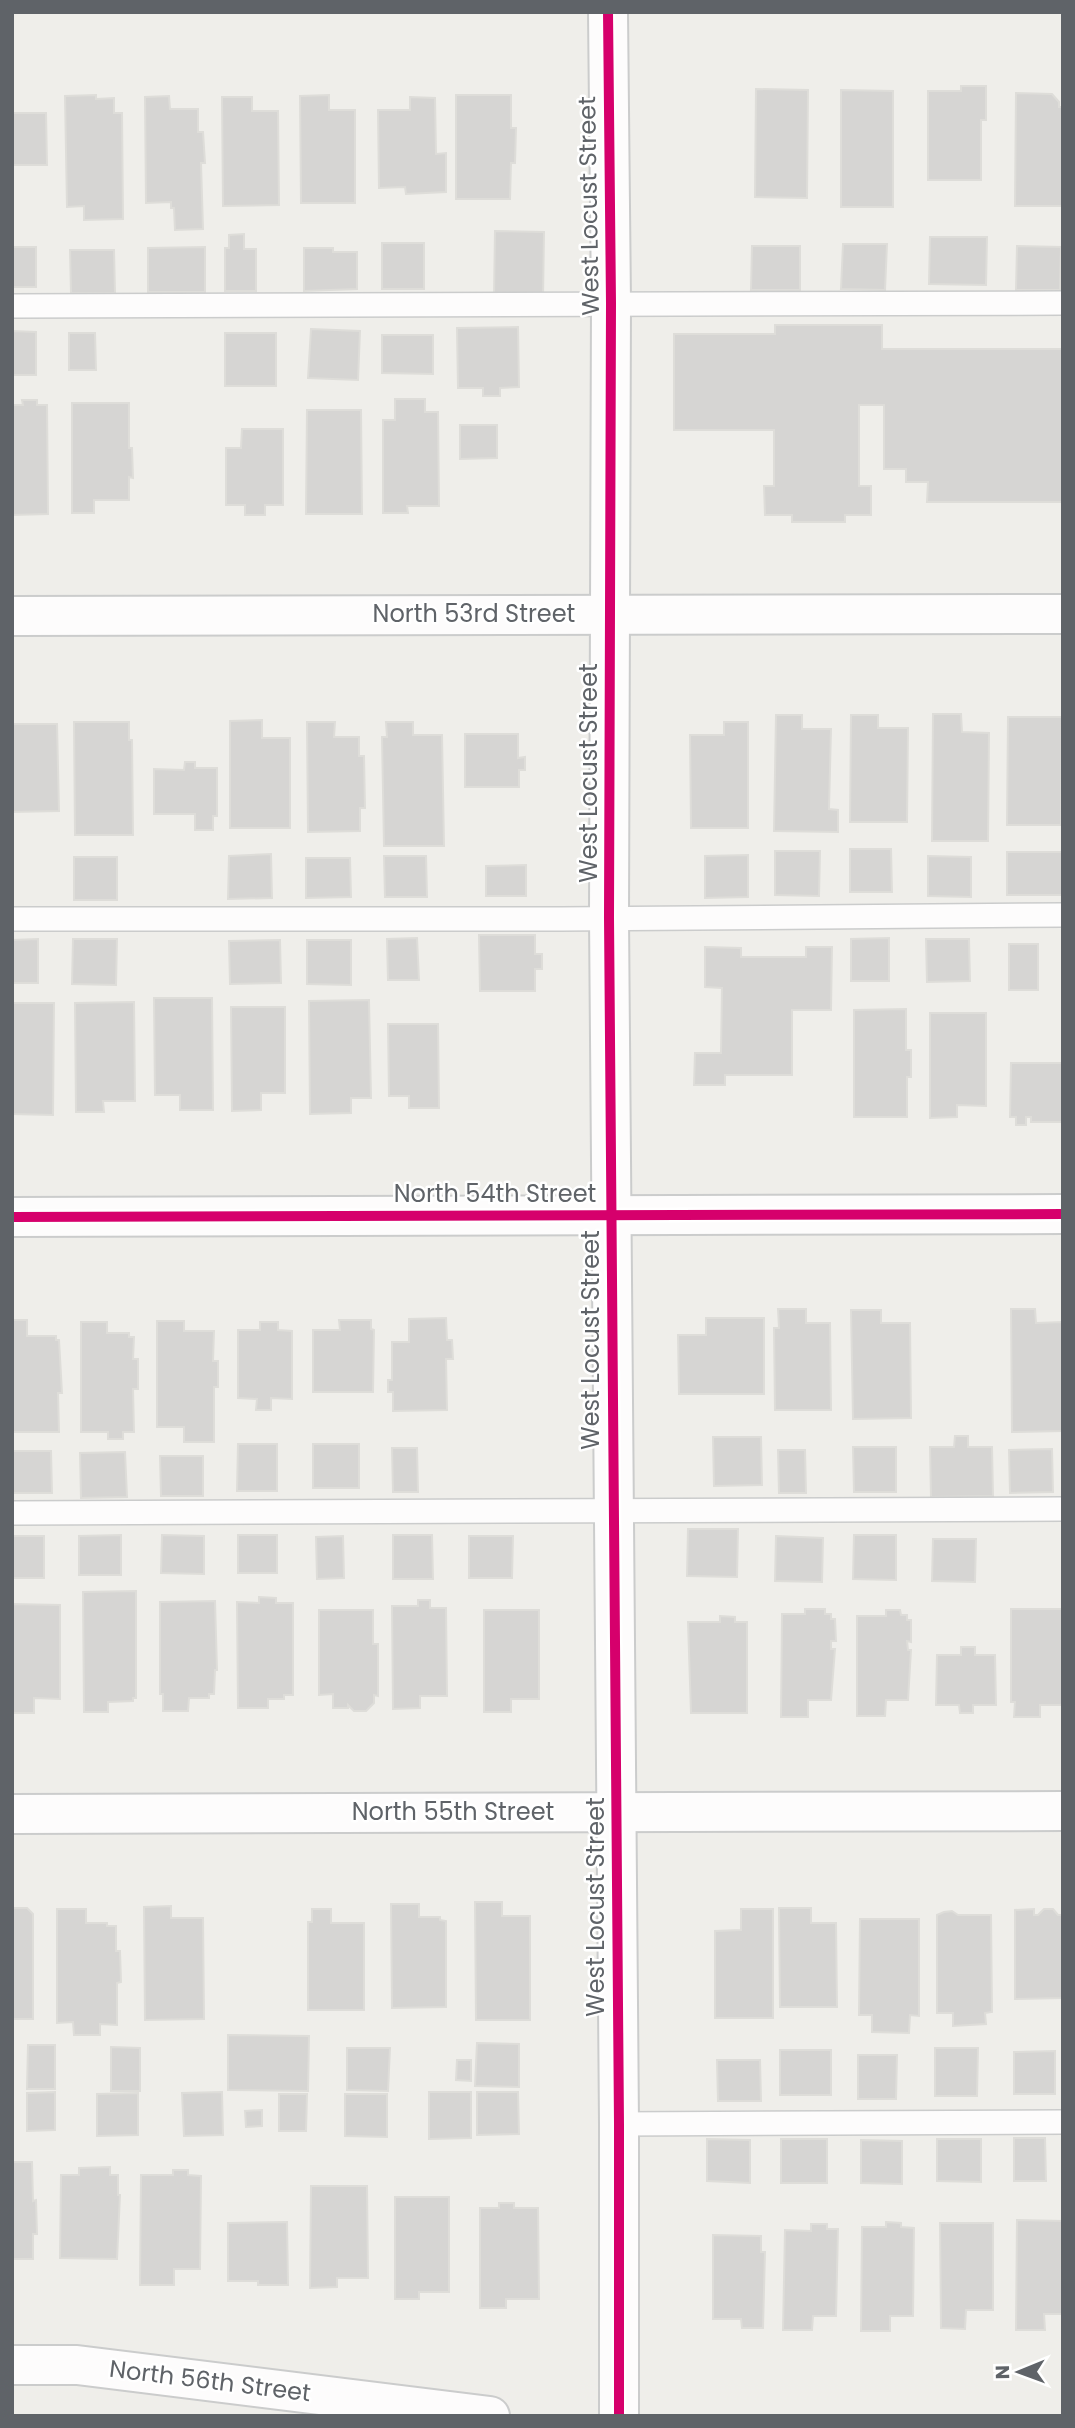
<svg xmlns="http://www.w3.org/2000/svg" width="1075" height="2428" viewBox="0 0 1075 2428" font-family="Poppins,sans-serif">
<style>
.building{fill:#d6d5d3;stroke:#deddd9;stroke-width:2}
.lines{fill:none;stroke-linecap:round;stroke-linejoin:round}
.service-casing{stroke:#cbcccc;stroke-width:26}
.minor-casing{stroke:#cbcccc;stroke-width:42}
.tertiary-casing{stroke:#cbcccc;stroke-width:42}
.service{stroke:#fdfcfc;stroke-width:23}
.minor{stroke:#fdfcfc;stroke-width:38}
.tertiary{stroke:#fdfcfc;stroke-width:38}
.cycleway-casing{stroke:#fff;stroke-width:15}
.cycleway{stroke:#d6006c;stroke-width:10}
.labels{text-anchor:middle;stroke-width:5;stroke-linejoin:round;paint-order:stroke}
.street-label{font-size:24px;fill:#5f6368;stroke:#fff}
</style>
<rect width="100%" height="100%" fill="#efeeea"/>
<g class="building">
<polygon points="961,86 986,86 986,120 981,120 981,180 928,180 928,91 961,91"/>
<polygon points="756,89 808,90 807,198 755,197"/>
<polygon points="841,90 893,91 893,207 841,207"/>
<polygon points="1016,93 1052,94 1059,102 1059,107 1063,107 1063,206 1015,206"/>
<polygon points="96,95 96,99 114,98 114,113 122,113 123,219 84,220 84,206 67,207 65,96"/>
<polygon points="329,95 329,110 355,110 355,203 301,203 300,96"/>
<polygon points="456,95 511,95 511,128 516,128 515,163 511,163 510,199 456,199"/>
<polygon points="169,96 170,109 198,109 198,132 203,132 205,163 201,163 203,229 175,230 174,208 171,208 171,202 146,203 145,97"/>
<polygon points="222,97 252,97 252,111 278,111 279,205 223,206"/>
<polygon points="410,97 435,98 436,154 446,153 446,192 406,194 405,187 379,188 378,110 410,110"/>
<polygon points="12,113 46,113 47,165 12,165"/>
<polygon points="495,231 544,232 543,298 494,297"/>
<polygon points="244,234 244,249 256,249 256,291 225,291 225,248 229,248 229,235"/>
<polygon points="930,237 987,237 986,285 929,284"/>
<rect x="382" y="243" width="42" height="46"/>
<polygon points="843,244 887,244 885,290 841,289"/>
<polygon points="752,246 800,246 800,290 751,290"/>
<polygon points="1017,246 1061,247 1060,290 1016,290"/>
<rect x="12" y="247" width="24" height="40"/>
<polygon points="205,247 205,292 148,292 148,248"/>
<polygon points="304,248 333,248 333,252 357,252 357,289 304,291"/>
<polygon points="70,250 114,250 115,293 71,293"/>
<polygon points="775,325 882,325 882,349 1063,349 1063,502 927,502 928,482 906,482 906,469 884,469 884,405 859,405 859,486 871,486 871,515 845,515 845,522 792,522 792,515 765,515 764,486 774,486 774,430 674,430 674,334 775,334"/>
<polygon points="518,327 519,387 500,388 500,396 483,396 483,388 458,388 457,328"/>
<polygon points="311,329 360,331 358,380 308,378"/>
<polygon points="12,331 36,332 36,375 12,375"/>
<polygon points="69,333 95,333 96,370 69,370"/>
<rect x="225" y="333" width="51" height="53"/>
<polygon points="382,335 433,335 433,374 382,373"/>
<polygon points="395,399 425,399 425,412 438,412 439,506 407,506 408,513 383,513 383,420 395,420"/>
<polygon points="22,400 37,400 37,405 47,405 48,514 12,515 12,405 23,405"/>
<polygon points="72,403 129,403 129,448 132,448 133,478 129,477 129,500 94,500 94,513 72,513"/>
<polygon points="307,410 361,410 362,514 306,514"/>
<polygon points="460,425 497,425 497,458 460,459"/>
<polygon points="242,429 283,429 283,505 265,505 265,515 245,515 245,505 226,505 226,448 241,448"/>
<polygon points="933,714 961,714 962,732 989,733 988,841 932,841"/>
<polygon points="776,715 802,715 802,729 831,729 829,809 838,810 838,832 774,831"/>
<polygon points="851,715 878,715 878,728 908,728 907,822 850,822"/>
<polygon points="1008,717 1062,717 1061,825 1007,825"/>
<polygon points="262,720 262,738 290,738 290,828 230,828 230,721"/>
<polygon points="74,722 129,722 129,740 132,740 133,835 75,835"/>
<polygon points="307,722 335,722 334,737 359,737 359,756 364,756 365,808 360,808 360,831 308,832"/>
<polygon points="386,722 413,722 413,735 442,735 444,846 384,846 382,737 387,737"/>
<polygon points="724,722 748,722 748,828 691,828 690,735 724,735"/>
<polygon points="12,724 57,724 59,811 12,812"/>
<polygon points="465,734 518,734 518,758 525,757 525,770 519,770 519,787 465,787"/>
<polygon points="185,762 195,762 195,768 217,768 217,816 213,816 213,830 195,830 195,814 154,814 154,769 184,770"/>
<polygon points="850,849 891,849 892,892 850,892"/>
<polygon points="775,851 820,851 819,896 775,895"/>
<rect x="1007" y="852" width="56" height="43"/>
<polygon points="271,854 272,898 228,899 229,856"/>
<polygon points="748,855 748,897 705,898 705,856"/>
<polygon points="384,856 426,856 427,897 385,897"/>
<polygon points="928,856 971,857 971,897 928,896"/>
<rect x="74" y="857" width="43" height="43"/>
<polygon points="306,858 350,858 351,897 306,898"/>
<polygon points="526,865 526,896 486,896 486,866"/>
<polygon points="479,935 535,935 535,954 542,954 542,969 535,969 535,991 480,991"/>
<polygon points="417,938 419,980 388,980 387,939"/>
<polygon points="889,938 889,981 851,981 851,939"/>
<polygon points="38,939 38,983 12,983 12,940"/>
<polygon points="73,939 117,939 116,985 72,984"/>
<polygon points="926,939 969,939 970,981 927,982"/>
<polygon points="280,940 281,983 230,984 229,941"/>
<polygon points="307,940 351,940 351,985 307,984"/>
<rect x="1009" y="944" width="29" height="46"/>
<polygon points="705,947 741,948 741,957 806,957 806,947 832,947 831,1010 792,1010 792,1075 725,1075 725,1085 694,1085 695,1053 721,1053 722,988 705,987"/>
<polygon points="154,998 212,998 213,1110 180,1110 180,1095 155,1095"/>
<polygon points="369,1000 371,1098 351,1098 351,1113 310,1114 309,1001"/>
<polygon points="134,1002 135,1101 103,1101 104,1112 76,1112 75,1003"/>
<polygon points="12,1003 54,1003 53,1115 12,1114"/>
<polygon points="231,1007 285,1007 285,1093 261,1093 261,1110 232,1111"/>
<polygon points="906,1009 906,1050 911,1050 911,1077 907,1077 907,1117 854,1117 854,1010"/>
<polygon points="930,1013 986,1013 986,1106 957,1105 957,1117 930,1118"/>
<polygon points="388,1024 438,1024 439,1108 409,1108 409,1096 389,1096"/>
<polygon points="1011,1063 1063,1063 1063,1122 1031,1122 1031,1117 1026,1117 1026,1125 1016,1125 1016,1117 1010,1117"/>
<polygon points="778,1309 806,1309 806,1323 830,1323 831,1410 775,1410 774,1328 779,1328"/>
<polygon points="1011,1309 1035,1309 1036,1323 1063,1322 1063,1431 1012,1432"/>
<polygon points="851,1310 881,1310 881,1323 910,1323 911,1418 853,1419"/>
<polygon points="446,1318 447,1340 452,1340 453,1359 446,1359 447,1410 393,1411 393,1392 388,1392 388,1380 392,1380 392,1342 409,1342 409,1319"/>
<polygon points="706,1318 764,1318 764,1394 679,1394 678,1335 706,1335"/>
<polygon points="12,1320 27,1320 27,1336 56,1336 56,1340 59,1340 62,1393 58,1393 59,1432 12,1432"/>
<polygon points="339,1320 371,1320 371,1329 374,1330 373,1392 313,1392 313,1330 340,1330"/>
<polygon points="157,1321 184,1321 184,1331 214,1331 213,1361 218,1361 218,1387 214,1387 214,1442 184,1442 184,1427 157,1427"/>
<polygon points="81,1322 107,1322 107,1333 129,1333 129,1337 134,1337 133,1359 138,1359 138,1389 133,1389 134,1432 123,1432 123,1439 108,1439 108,1432 81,1432"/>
<polygon points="260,1322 278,1322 278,1330 292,1331 292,1399 271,1398 271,1410 256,1410 257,1399 238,1398 238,1330 260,1330"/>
<polygon points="955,1436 968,1436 968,1447 992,1447 993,1496 931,1497 930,1447 954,1447"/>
<polygon points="713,1437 761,1437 762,1485 714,1486"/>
<polygon points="238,1444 277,1444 277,1491 237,1491"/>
<rect x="313" y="1444" width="46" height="44"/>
<polygon points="853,1447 896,1447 896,1492 854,1492"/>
<polygon points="392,1448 417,1448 418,1492 393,1492"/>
<polygon points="1052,1449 1053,1492 1010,1493 1009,1450"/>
<polygon points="778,1450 805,1450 806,1493 779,1493"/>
<polygon points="12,1451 51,1451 52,1493 12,1493"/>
<polygon points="125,1452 127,1497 81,1498 80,1453"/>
<polygon points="160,1456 203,1456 203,1496 161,1496"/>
<polygon points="688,1529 738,1529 737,1577 687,1576"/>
<polygon points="121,1535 121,1575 79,1575 79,1536"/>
<polygon points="162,1535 204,1536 204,1574 161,1573"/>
<rect x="238" y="1535" width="39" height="38"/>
<polygon points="393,1535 432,1535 433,1579 393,1579"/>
<polygon points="854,1535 896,1535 896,1580 853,1579"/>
<rect x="12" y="1536" width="32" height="42"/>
<polygon points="343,1536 344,1578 317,1579 316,1537"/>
<polygon points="469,1536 513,1536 512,1578 469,1578"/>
<polygon points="776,1536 823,1538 822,1582 775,1581"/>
<polygon points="933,1539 976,1539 975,1582 932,1581"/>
<polygon points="136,1591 136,1698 133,1698 133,1701 108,1702 108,1712 84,1712 83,1592"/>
<polygon points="259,1597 276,1598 276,1603 293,1603 293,1695 284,1695 284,1699 268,1699 268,1708 238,1708 237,1602 259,1603"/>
<polygon points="418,1600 430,1600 430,1608 446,1608 447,1696 420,1696 420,1708 393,1709 392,1606 418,1606"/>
<polygon points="215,1601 217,1670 215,1670 214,1694 209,1694 209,1698 189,1698 188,1711 163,1711 163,1694 160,1694 160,1602"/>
<polygon points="12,1604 60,1605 60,1699 34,1698 34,1713 12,1713"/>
<polygon points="805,1609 825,1609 825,1614 831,1614 831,1619 835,1619 836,1641 831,1641 831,1649 835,1649 831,1700 808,1700 808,1717 781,1717 782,1614 805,1614"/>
<polygon points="1011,1609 1063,1609 1063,1702 1061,1705 1040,1705 1040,1717 1014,1717 1015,1702 1011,1702"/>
<polygon points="319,1610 373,1610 373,1644 378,1644 378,1696 374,1695 374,1703 366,1711 354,1711 348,1705 348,1708 333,1708 333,1694 319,1695"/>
<polygon points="484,1610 539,1610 539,1699 511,1699 511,1712 484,1712"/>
<polygon points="886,1610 900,1610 901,1615 907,1615 907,1620 911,1620 911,1642 907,1641 908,1650 911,1650 908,1700 886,1700 885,1716 857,1716 857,1616 886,1616"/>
<polygon points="720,1616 735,1617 735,1622 747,1622 747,1713 691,1713 688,1622 720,1622"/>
<polygon points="961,1647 975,1647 975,1655 995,1655 996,1705 973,1705 973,1713 960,1713 959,1705 936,1705 937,1655 961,1655"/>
<polygon points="475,1902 502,1902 502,1916 530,1916 530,2020 476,2020"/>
<polygon points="391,1904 419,1904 419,1917 440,1917 440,1920 446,1921 446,2007 392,2008"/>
<polygon points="171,1906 171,1918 203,1918 204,2019 145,2020 144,1907"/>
<polygon points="12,1908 27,1908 33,1914 33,2019 12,2019"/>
<polygon points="779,1908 811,1908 811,1923 836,1923 837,2007 780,2007"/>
<polygon points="57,1909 86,1909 86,1923 107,1923 107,1926 116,1926 116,1951 120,1951 121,1982 117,1983 117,2025 100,2024 100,2035 74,2035 73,2022 57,2023"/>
<polygon points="312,1909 331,1909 331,1923 364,1923 364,2010 308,2010 308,1922 312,1922"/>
<polygon points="741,1909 773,1909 773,2018 715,2018 715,1931 741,1930"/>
<polygon points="1034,1909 1034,1915 1038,1915 1044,1909 1053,1909 1058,1915 1063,1915 1063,1998 1015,1999 1015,1910"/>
<polygon points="952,1911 958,1915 991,1915 992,2012 985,2013 986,2024 953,2026 953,2013 937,2013 937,1915 944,1912"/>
<polygon points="860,1919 919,1919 919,2016 910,2015 909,2033 872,2032 872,2015 859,2015"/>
<polygon points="228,2035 309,2036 308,2091 228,2090"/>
<polygon points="477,2043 519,2044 519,2087 475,2086"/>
<polygon points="28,2045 55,2045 55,2089 27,2089"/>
<polygon points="111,2047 140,2048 140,2091 111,2091"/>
<polygon points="347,2048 390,2048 388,2091 347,2090"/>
<polygon points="935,2048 978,2048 977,2096 935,2096"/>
<rect x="780" y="2050" width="51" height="45"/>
<polygon points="1055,2051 1055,2094 1014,2094 1014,2052"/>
<polygon points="858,2055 897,2055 896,2099 858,2099"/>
<polygon points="457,2060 471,2060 471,2081 456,2080"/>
<polygon points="717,2060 760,2060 761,2101 718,2101"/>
<polygon points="55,2092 55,2130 27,2131 27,2093"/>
<polygon points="222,2092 223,2135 184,2136 182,2093"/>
<polygon points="429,2092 471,2092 471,2138 429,2139"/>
<polygon points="477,2092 518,2092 519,2134 477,2135"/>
<polygon points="138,2093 138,2135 97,2136 97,2094"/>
<polygon points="279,2094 307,2094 306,2131 279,2131"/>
<polygon points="345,2094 387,2094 387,2137 345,2136"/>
<polygon points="262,2110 262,2126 246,2127 245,2111"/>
<polygon points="1014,2138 1045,2138 1046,2181 1014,2181"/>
<polygon points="707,2139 750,2140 750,2183 707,2181"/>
<rect x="781" y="2139" width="46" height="44"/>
<polygon points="937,2139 981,2139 981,2182 937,2181"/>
<polygon points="861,2140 902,2141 902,2184 861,2183"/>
<polygon points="12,2162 32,2162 33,2201 36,2200 37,2234 33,2234 33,2259 12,2259"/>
<polygon points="110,2167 110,2175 118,2175 118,2195 120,2195 117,2259 60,2258 61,2175 79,2175 79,2168"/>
<polygon points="173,2170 188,2170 188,2175 201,2176 200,2269 174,2269 174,2285 140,2285 141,2175 173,2175"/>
<polygon points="311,2186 367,2186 368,2278 337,2278 337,2287 310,2288"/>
<polygon points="395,2197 449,2197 449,2292 419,2292 419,2299 395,2299"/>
<polygon points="499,2203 514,2203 514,2208 538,2208 539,2299 506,2299 506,2308 480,2308 480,2208 499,2208"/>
<polygon points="1017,2220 1063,2221 1063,2314 1044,2314 1045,2330 1016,2330"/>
<polygon points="287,2222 288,2285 258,2285 258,2281 228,2281 228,2223"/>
<polygon points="886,2222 901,2223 901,2227 914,2228 913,2316 890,2316 890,2331 861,2331 862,2227 886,2227"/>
<polygon points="940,2223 993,2223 993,2310 966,2310 965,2329 941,2328"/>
<polygon points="811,2224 827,2224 827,2229 838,2229 836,2316 813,2316 812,2330 783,2330 785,2230 811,2231"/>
<polygon points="713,2235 761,2236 761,2252 765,2252 763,2328 742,2328 741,2319 713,2319"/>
</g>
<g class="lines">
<defs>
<g id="service">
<polyline points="12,306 1063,303"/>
<polyline points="12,919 561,919 1063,915"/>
<polyline points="12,1513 1063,1509"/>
<polyline points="619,2124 1063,2122"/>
</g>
<g id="minor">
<polyline points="12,616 1063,614"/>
<polyline points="12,1217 1063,1214"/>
<polyline points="12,2365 77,2365 490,2416"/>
</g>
<g id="tertiary">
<polyline points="608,12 611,303 609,918 619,2124 619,2416"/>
<polyline points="12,1814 1063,1811"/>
</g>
</defs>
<use href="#service" class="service-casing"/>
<use href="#minor" class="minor-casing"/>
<use href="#tertiary" class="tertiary-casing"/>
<use href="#service" class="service"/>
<use href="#minor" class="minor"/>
<use href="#tertiary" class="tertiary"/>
<defs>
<g id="cycleway">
<polyline points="608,12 611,303 609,918 619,2124 619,2416"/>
<polyline points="12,1217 1063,1214"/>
</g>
</defs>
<use href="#cycleway" class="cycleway-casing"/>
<use href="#cycleway" class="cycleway"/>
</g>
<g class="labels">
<g class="street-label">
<text transform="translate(589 206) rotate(-91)" y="8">West Locust Street</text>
<text x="474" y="622">North 53rd Street</text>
<text transform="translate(589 773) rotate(-90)" y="8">West Locust Street</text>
<text x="495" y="1202">North 54th Street</text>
<text transform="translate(591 1340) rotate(-90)" y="8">West Locust Street</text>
<text x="453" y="1820">North 55th Street</text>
<text transform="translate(596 1907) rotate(-90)" y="8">West Locust Street</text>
<text transform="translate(210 2381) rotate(7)" y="8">North 56th Street</text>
</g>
</g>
<rect width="1075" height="2428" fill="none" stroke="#5f6368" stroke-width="28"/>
<g transform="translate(1019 2372) rotate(269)" stroke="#ffffff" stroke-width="5" paint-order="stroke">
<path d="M0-5L12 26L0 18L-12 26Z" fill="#5f6368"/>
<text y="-10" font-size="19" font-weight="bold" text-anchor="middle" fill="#5f6368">N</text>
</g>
</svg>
